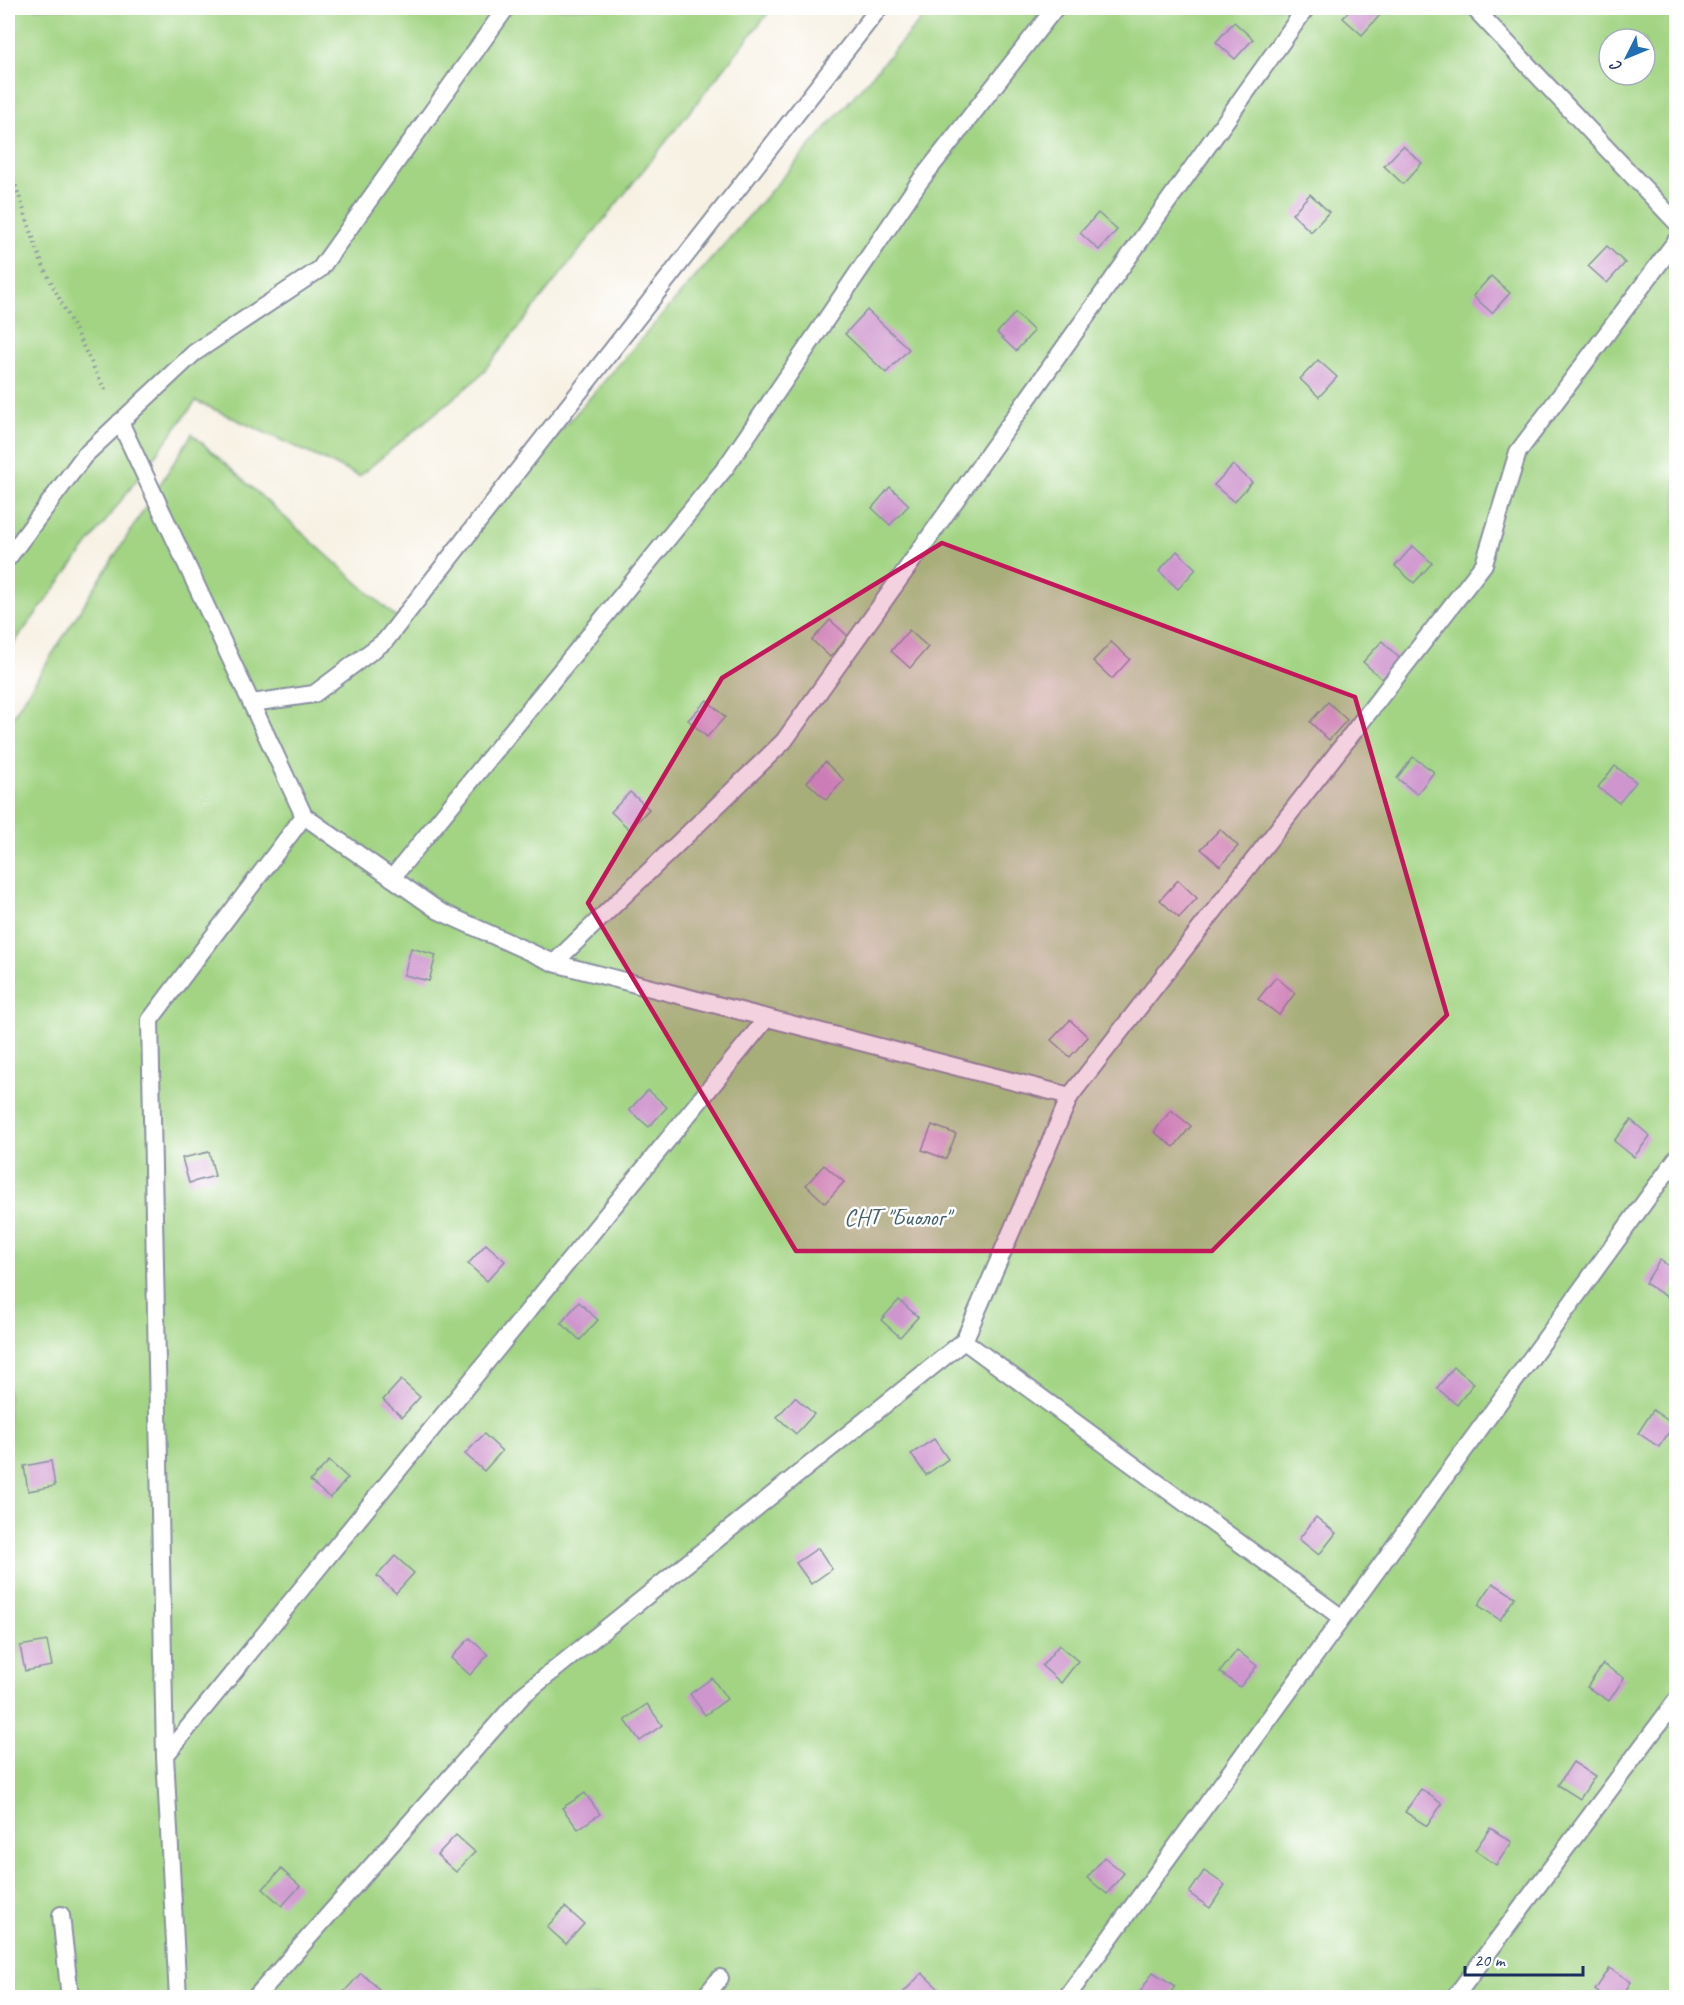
<svg xmlns="http://www.w3.org/2000/svg" width="1684" height="2005" viewBox="0 0 1684 2005" font-family="Caveat,sans-serif">
<style>
.green{fill:#a2d483;stroke:#5e8270;stroke-width:1.5;fill-rule:evenodd}
.building{fill:#cf95ce}
.lines{fill:none;stroke-linecap:round;stroke-linejoin:round}
.lane-casing{stroke:#8990a0;stroke-width:20}
.path{stroke:#8990a0;stroke-width:4;stroke-dasharray:1.5 4.5;stroke-linecap:butt}
.lane{stroke:#fff;stroke-width:16}
.marked{fill:#c2185b;fill-opacity:0.2;stroke:#c2185b;stroke-width:4.5;stroke-linejoin:round}
.labels{text-anchor:middle;stroke-width:5;stroke-linejoin:round;paint-order:stroke}
.park-label{font-size:24px;fill:#446169;stroke:#fff}
</style>
<rect width="100%" height="100%" fill="#fff"/>
<filter id="ink" filterUnits="userSpaceOnUse"><feTurbulence type="fractalNoise" baseFrequency=".0167" numOctaves="2"/><feDisplacementMap in="SourceGraphic" scale="12" xChannelSelector="R" yChannelSelector="G"/><feConvolveMatrix kernelMatrix="1 2 1 2 8 2 1 2 1" color-interpolation-filters="sRGB"/></filter>
<filter id="wash" filterUnits="userSpaceOnUse"><feTurbulence type="fractalNoise" baseFrequency=".008" numOctaves="4" result="noise"/><feDisplacementMap in="SourceGraphic" scale="24" xChannelSelector="R" yChannelSelector="G"/><feGaussianBlur stdDeviation="1.35" result="paint"/><feColorMatrix in="noise" values="0 0 0 0 0 0 0 0 0 0 0 0 0 0 0 0 0 1.4 0 .05"/><feComposite in="paint" operator="in"/></filter>
<g filter="url(#wash)">
<rect width="100%" height="100%" fill="#f7f1e3"/>
<g class="green">
<polygon points="8,8 772,8 479,377 359,476 196,401 8,651"/>
<path d="M931,8h745v1989h-1668v-1273l184,-290 205,184zM1609,39h36v36h-36z"/>
</g>
<g id="blocks">
<g class="building">
<polygon points="1352,8 1371,8 1380,15 1362,35 1343,18"/>
<polygon points="1234,22 1253,39 1235,59 1216,42"/>
<polygon points="1403,146 1422,163 1403,184 1384,166"/>
<polygon points="1310,194 1329,212 1311,232 1292,214"/>
<polygon points="1098,213 1117,230 1099,250 1080,233"/>
<polygon points="1607,246 1625,263 1607,283 1588,266"/>
<polygon points="1491,276 1510,293 1492,313 1473,296"/>
<polygon points="867,310 909,349 886,373 845,334"/>
<polygon points="1015,313 1034,331 1016,351 997,333"/>
<polygon points="1676,359 1676,376 1668,369"/>
<polygon points="1318,360 1337,377 1319,397 1300,379"/>
<polygon points="1233,465 1252,482 1234,502 1214,485"/>
<polygon points="890,487 909,505 890,525 872,508"/>
<polygon points="1413,546 1432,563 1414,583 1395,566"/>
<polygon points="1177,551 1196,569 1178,589 1159,571"/>
<polygon points="830,620 849,637 830,657 812,640"/>
<polygon points="909,630 928,647 910,668 891,651"/>
<polygon points="1382,641 1400,659 1382,679 1363,662"/>
<polygon points="1111,642 1130,659 1112,679 1093,661"/>
<polygon points="707,700 725,717 707,737 688,720"/>
<polygon points="1328,702 1347,720 1329,740 1310,722"/>
<polygon points="1413,757 1434,772 1417,794 1397,778"/>
<polygon points="825,762 844,780 826,800 807,782"/>
<polygon points="1615,766 1636,782 1619,803 1598,787"/>
<polygon points="630,792 649,809 630,830 611,812"/>
<polygon points="1220,829 1238,846 1220,866 1201,849"/>
<polygon points="1178,880 1197,898 1179,918 1160,900"/>
<polygon points="411,948 436,955 429,981 404,975"/>
<polygon points="1276,977 1295,993 1279,1015 1258,999"/>
<polygon points="1070,1020 1088,1037 1070,1057 1051,1040"/>
<polygon points="648,1090 667,1107 649,1127 629,1110"/>
<polygon points="1171,1110 1191,1126 1174,1147 1154,1132"/>
<polygon points="1631,1120 1650,1136 1634,1157 1614,1141"/>
<polygon points="932,1125 956,1134 946,1159 922,1150"/>
<polygon points="209,1152 215,1176 189,1183 182,1158"/>
<polygon points="824,1165 844,1182 825,1203 806,1185"/>
<polygon points="486,1244 505,1261 487,1281 468,1264"/>
<polygon points="1660,1260 1676,1271 1676,1282 1667,1297 1645,1283"/>
<polygon points="899,1300 918,1317 900,1337 881,1320"/>
<polygon points="579,1302 598,1320 580,1340 561,1323"/>
<polygon points="1454,1367 1474,1383 1457,1405 1437,1388"/>
<polygon points="401,1380 420,1397 402,1417 383,1400"/>
<polygon points="795,1397 814,1414 796,1434 777,1417"/>
<polygon points="1653,1410 1674,1425 1659,1447 1638,1433"/>
<polygon points="484,1434 502,1451 484,1471 465,1454"/>
<polygon points="934,1439 948,1459 926,1475 911,1454"/>
<polygon points="51,1461 55,1486 28,1491 24,1466"/>
<polygon points="329,1461 348,1478 330,1498 310,1481"/>
<polygon points="1316,1517 1336,1533 1319,1555 1299,1539"/>
<polygon points="818,1548 832,1569 811,1584 796,1563"/>
<polygon points="395,1556 414,1573 396,1593 377,1576"/>
<polygon points="1493,1583 1515,1597 1500,1620 1478,1605"/>
<polygon points="470,1638 488,1655 470,1675 451,1658"/>
<polygon points="47,1641 52,1666 25,1671 20,1646"/>
<polygon points="1059,1645 1078,1661 1061,1683 1042,1666"/>
<polygon points="1237,1650 1257,1666 1240,1687 1220,1672"/>
<polygon points="1603,1664 1624,1678 1609,1701 1587,1687"/>
<polygon points="712,1678 727,1699 705,1715 690,1694"/>
<polygon points="647,1704 662,1725 640,1741 625,1720"/>
<polygon points="1573,1762 1595,1776 1580,1799 1558,1785"/>
<polygon points="1421,1789 1442,1804 1427,1826 1405,1812"/>
<polygon points="585,1793 600,1814 578,1829 562,1808"/>
<polygon points="1490,1828 1512,1842 1496,1865 1475,1850"/>
<polygon points="456,1835 475,1852 456,1872 437,1855"/>
<polygon points="1104,1857 1124,1873 1107,1894 1087,1878"/>
<polygon points="281,1869 300,1886 282,1906 263,1889"/>
<polygon points="1204,1871 1225,1885 1210,1908 1189,1893"/>
<polygon points="565,1907 584,1924 566,1944 547,1927"/>
<polygon points="1610,1968 1631,1982 1621,1998 1605,1998 1595,1990"/>
<polygon points="1153,1972 1175,1986 1167,1998 1143,1998 1138,1995"/>
<polygon points="361,1973 380,1990 373,1998 348,1998 343,1993"/>
<polygon points="922,1973 940,1990 934,1998 908,1998 903,1993"/>
</g>
</g>
</g>
<g filter="url(#ink)">
<use href="#blocks" fill-opacity="0" stroke="#8990a0" stroke-width="1.5"/>
<g class="lines">
<defs>
<g id="lane">
<polyline points="1474,8 1676,222"/>
<polyline points="120,422 304,816 439,911 554,963 1070,1096 1484,564 1518,452 1676,241"/>
<polyline points="8,558 84,456 194,353 320,269 506,8"/>
<polyline points="252,703 314,694 385,641 879,8"/>
<polyline points="392,878 726,467 920,181 1055,8"/>
<polyline points="554,963 784,741 1306,8"/>
<polyline points="964,1341 1342,1618"/>
<polyline points="165,1756 767,1018"/>
<polyline points="61,1915 70,1998"/>
<polyline points="178,1998 165,1756 150,1020 304,816"/>
<polyline points="255,1998 523,1695 964,1341 1070,1096"/>
<polyline points="704,1998 720,1978"/>
<polyline points="1066,1998 1676,1159"/>
<polyline points="1454,1998 1676,1701"/>
</g>
</defs>
<use href="#lane" class="lane-casing"/>
<polyline class="path" points="8,163 42,264 107,394"/>
<use href="#lane" class="lane"/>
</g>
</g>
<path class="marked" d="M942,543l413,154 92,318 -235,236h-416l-208,-348 134,-225z"/>
<g class="labels">
<g class="park-label">
<text x="897" y="1225">СНТ "Биолог"</text>
</g>
</g>
<rect width="1684" height="2005" fill="none" stroke="#fff" stroke-width="30"/>
<g transform="translate(1627 57) rotate(227)"><circle r="28" fill="#ffffff" stroke="#a4acbf" stroke-width="1.5"/>
<path d="M0-4.5L10 22L0 15L-10 22Z" fill="#1f6fb2"/>
<text y="-9" font-size="16" font-weight="bold" text-anchor="middle" fill="#1b2f5e">С</text>
</g>
<path d="M1465 1966v9h118v-9" fill="none" stroke="#1b2f5e" stroke-width="3"/>
<text x="1474" y="1966" font-size="18" fill="#1b2f5e" stroke="#ffffff" stroke-width="4.5" paint-order="stroke">20 m</text>
</svg>
